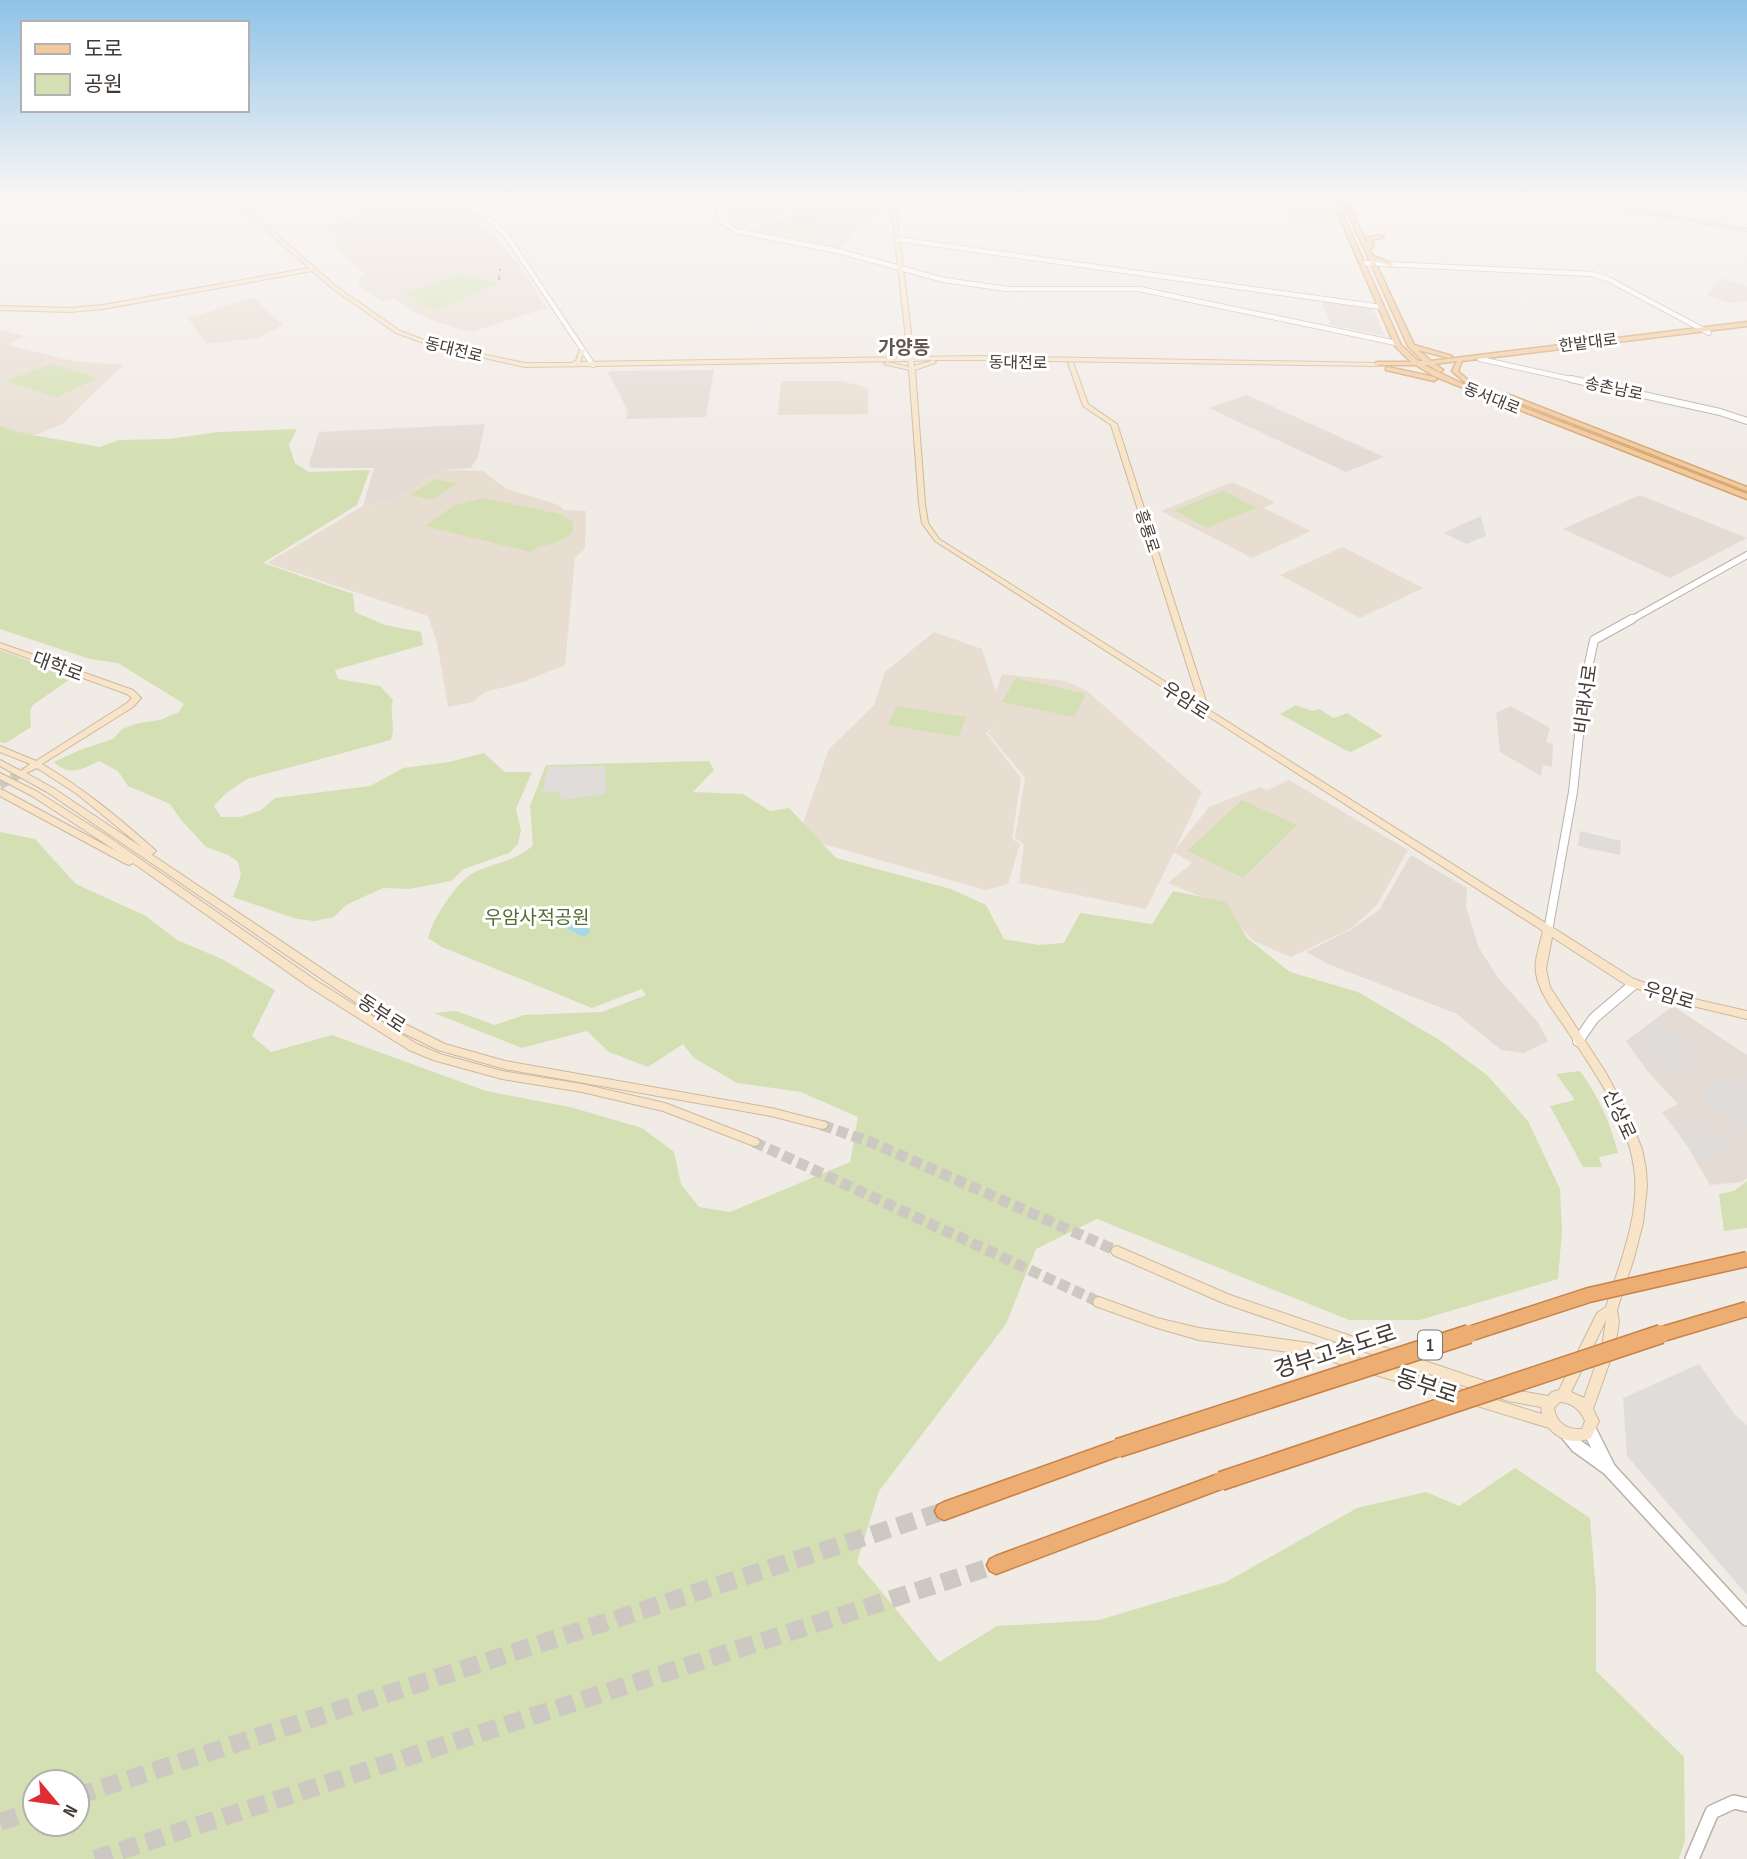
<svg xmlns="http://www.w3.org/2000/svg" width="1747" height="1859" viewBox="0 0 1747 1859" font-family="'Sofia Sans Condensed','Noto Sans KR',sans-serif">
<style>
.residential{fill:#e4dcd4}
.education{fill:#e8ddd1}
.medical{fill:#f0dadb}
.green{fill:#d4e0b3;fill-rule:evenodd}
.parking{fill:#dfdcda}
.water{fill:#a8d9e7}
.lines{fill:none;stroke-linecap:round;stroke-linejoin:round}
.secondary-tunnel-far1{stroke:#cec8c3;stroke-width:9;stroke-dasharray:9 4.5;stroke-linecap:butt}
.secondary-tunnel{stroke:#cec8c3;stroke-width:11;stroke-dasharray:11 5;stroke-linecap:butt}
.motorway-tunnel{stroke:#cec8c3;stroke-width:18;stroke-dasharray:18 9;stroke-linecap:butt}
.tertiary-far4-casing{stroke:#bbb1a9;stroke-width:6}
.tertiary-far3-casing{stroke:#bbb1a9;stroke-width:8}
.tertiary-far2-casing{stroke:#bbb1a9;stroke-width:10}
.tertiary-far1-casing{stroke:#bbb1a9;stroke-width:12}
.tertiary-casing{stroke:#bbb1a9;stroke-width:16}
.secondary-casing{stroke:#ceb89c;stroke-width:2}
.primary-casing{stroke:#d5a46f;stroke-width:3}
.motorway-casing{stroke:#ca8146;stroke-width:3}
.tertiary-far4{stroke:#fff;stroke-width:4.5}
.tertiary-far3{stroke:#fff;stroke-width:6}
.tertiary-far2{stroke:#fff;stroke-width:8}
.tertiary-far1{stroke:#fff;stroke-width:10}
.tertiary{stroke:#fff;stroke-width:13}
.secondary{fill:#f8e4c8;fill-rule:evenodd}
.primary{fill:#f2ca9d;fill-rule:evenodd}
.motorway{fill:#edae74;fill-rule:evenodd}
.rail{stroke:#949494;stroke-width:2;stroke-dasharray:4.5 4.5;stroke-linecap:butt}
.motorway-bridge-far1-casing{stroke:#ca8146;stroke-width:17;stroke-linecap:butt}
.motorway-bridge-casing{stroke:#ca8146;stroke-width:21;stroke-linecap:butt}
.motorway-bridge-far1{stroke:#edae74;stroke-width:14}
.motorway-bridge{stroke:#edae74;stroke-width:18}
.labels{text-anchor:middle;stroke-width:6;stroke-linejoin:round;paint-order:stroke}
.far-street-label{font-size:16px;fill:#423b36;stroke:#fff}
.shield{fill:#fff;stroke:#7b7672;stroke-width:2}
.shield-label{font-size:18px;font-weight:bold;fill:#423b36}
.far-quarter-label{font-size:19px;font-weight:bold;fill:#64574e;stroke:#fff}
.street-label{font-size:19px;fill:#423b36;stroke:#fff}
.park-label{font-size:19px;fill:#526d30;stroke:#fff}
.near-street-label{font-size:23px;fill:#423b36;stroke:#fff}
</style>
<rect width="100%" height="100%" fill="#f1ebe6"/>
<g class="residential">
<polygon points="742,195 885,195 886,213 855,209 787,211 740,228 731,221 727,214"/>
<polygon points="1719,278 1747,286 1747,301 1729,303 1707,295"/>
<polygon points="1321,300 1372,307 1385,336 1331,325"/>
<polygon points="714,370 706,417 626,419 628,413 620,394 608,374 610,371"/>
<polygon points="1247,395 1384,457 1346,472 1209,408"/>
<polygon points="485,424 478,456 471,468 442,470 393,501 363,506 374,468 311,468 309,464 319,432"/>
<polygon points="1640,495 1747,538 1670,578 1563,529"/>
<polygon points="1511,706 1550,728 1546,742 1553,744 1552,767 1543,765 1541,776 1500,752 1496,713"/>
<polygon points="1411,855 1467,888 1466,907 1479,948 1499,979 1537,1021 1548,1041 1524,1053 1501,1050 1457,1014 1328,964 1306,952 1352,929 1379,910"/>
<polygon points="1673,1006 1747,1055 1747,1178 1742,1182 1710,1185 1688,1147 1662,1112 1678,1104 1648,1072 1626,1041"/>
</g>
<g class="education">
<polygon points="275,195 435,195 387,203 313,205 283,210"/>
<polygon points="447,196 479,215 483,227 497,237 512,258 519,264 546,308 471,332 440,323 412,311 395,298 381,301 358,284 360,277 365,275 332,244 337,243 336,238 323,228 338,222 351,222 358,211 374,210 371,205"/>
<polygon points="854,210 877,214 861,231 854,231 850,239 839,248 748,230 796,212"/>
<polygon points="253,298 283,325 258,338 206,344 188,318"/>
<polygon points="0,330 24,336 8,345 73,361 123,365 62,424 39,434 21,436 0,429"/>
<polygon points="781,381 841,381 868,388 868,414 778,415"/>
<polygon points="442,470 483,471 507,489 559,505 564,510 586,511 585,549 575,558 565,665 523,682 485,692 473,702 448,707 437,643 428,616 267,563 363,506 393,501"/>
<polygon points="1232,482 1275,502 1264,508 1311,531 1252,558 1161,511"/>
<polygon points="1343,547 1423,588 1360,618 1280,575"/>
<polygon points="934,632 982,649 996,692 1002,674 1065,681 1087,691 1202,792 1175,850 1209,807 1260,787 1267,790 1289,780 1408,850 1377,905 1352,928 1291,957 1254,941 1230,916 1228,908 1168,883 1192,863 1174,852 1146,909 1019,883 1024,844 1015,838 1025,778 988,733 995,726 986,733 1021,778 1012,839 1020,844 1008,884 986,890 798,837 829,749 874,705 885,672"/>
</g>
<polygon class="medical" points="1289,201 1330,208 1334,219 1293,218"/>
<g class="green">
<polygon points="794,215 821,217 806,233 778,231"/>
<path d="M461,273l37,10 -64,28c-11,-3 -18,-13 -28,-18z"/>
<polygon points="52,364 98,378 57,397 5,381"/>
<path d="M0,426l22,7 78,14 18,-7 52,-1 48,-7 79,-3 -8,16 6,18 14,9 61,-2 -13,35 -94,58 90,31 2,18 30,13 36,7 2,13 -88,25 3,9 42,7 13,14c-4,15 3,25 -2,40l-144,39 -21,14 -12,13 7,11h19l21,-7 14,-12 95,-12 33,-18 46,-6 35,-9 21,19h27l-16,37 5,21 -3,14 -9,9 -45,16 -13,12 -42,8 -26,-1 -37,17 -12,12 -19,4 -18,-2 -64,-22 8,-22 -3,-13 -10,-7 -22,-8 -25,-27 -11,-16 -42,-18 -10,-15 -19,-10c-16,8 -30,16 -45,1l26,-12 33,-11 9,-10 17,-6 21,-3 19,-8 5,-8 -66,-41 -28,-4 -90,-30z"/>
<polygon points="435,479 457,484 432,500 410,495"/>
<polygon points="1224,491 1257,508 1207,528 1174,510"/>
<path d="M483,498l76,16 14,8v9c-12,15 -30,11 -43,21l-105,-26 30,-21z"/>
<polygon points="0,650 73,677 33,705 30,711 31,727 6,743 0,742"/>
<polygon points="1016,678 1086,694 1074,717 1002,702"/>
<polygon points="1296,705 1312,711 1319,709 1334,718 1347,713 1383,736 1351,752 1345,750 1280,714"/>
<polygon points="897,706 966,717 958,737 888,725"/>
<path d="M709,761l5,9 -21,22 50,2 27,17 19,-3 47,50 115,31 35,16 18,34 34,6 26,-2 16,-30 72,11 21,-33 53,11 21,36 43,34 68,20 80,47 49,36 41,46 32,68 2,42 -4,48 -138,41h-71l-252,-101 -61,30 -30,75 -127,167 -22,71 82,100 58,-36 102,-6 127,-38 131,-74 69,-16 33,14 56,-38 75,50 6,73v80l88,86 1,83 -6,19h-1679v-1027l35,7 41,45 70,32 31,24 45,19 53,31 -23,46 19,16 61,-17 154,56 84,16 72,21 32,24 7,32 18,23 31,5 120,-50 8,-45 -57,-25 -64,-9 -43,-25 -11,-14 -35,23 -39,-15 -22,-21 -65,17 -88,-35 22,-2 39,14 29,-10 78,-3 44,-17 -4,-6 -50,19 -150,-61 -14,-9c4,-19 31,-60 49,-67 20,-9 39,-10 56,-26l-3,-39 16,-41zM35,1782h42v42h-42z"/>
<polygon points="1242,800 1297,825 1243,878 1187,851"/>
<path d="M1580,1071c19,26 30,51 38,82l-19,4 3,10h-19l-33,-61 25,-6 -19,-26z"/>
<polygon points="1747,1181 1747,1228 1724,1231 1719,1194 1734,1191"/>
</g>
<g class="parking">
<polygon points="1481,516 1486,536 1467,544 1443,533"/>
<polygon points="605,766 606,794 561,800 558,791 542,793 548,767"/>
<polygon points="1580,831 1621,841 1620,855 1578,846"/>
<polygon points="1654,1023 1698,1052 1666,1079 1631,1041"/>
<polygon points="1730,1073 1747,1085 1747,1125 1742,1129 1697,1096"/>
<polygon points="1696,1118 1731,1142 1702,1166 1677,1131"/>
<polygon points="1699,1364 1735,1415 1747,1425 1747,1595 1627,1456 1623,1398"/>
</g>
<path class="water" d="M567,907l19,3 4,22 -5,5c-4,0 -26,-13 -30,-16l2,-10z"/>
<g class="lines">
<polyline class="secondary-tunnel-far1" points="0,785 25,771"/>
<g class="secondary-tunnel">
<polyline points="822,1125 873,1143 1117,1251"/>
<polyline points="754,1142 1099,1302"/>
</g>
<g class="motorway-tunnel">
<polyline points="77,1796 944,1511"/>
<polyline points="0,1822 35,1810"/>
<polyline points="95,1859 996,1565"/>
</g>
<defs>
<g id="tertiary-far4">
<polyline points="461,195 506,235 593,365"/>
<polyline points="733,195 720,209 719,215 721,221 736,231 838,251 944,280 1007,289 1139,289 1396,343"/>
<polyline points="897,239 1381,307"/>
<polyline points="1363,263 1592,274 1608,279 1709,333"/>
<polyline points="1480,359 1579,381"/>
</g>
<g id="tertiary-far3">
<polyline points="1571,379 1720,412 1747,421"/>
<polyline points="1629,621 1747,555"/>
</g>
<polyline id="tertiary-far2" points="1548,931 1573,792 1584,687 1594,640 1632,619"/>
<polyline id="tertiary-far1" points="1578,1041 1594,1018 1634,984"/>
<g id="tertiary">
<polyline points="1590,1431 1608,1467"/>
<polyline points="1568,1435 1577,1446 1609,1469 1747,1619"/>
<polyline points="1692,1859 1712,1812 1734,1802 1747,1805"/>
</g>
<g id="secondary">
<path d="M226,195h5l106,92 63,44 38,14 87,18h46l5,-2 3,-10 3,-2 3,2 -5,11 328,-5 -18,-162h4l20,162 63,-1 402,7 1,1 -3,2 -400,-6h-44l3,2 -1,1 -20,7 10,134 3,19 11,16 260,164 -88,-278 -28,-19 -15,-43 5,-1 15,42 29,20 92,286 425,269 47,17 66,15v8l-67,-16 -54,-18 -74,-48 -6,32 4,18 56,86 21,39 15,37 4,20 1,18 -4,36 -9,35 -17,52 2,12 -4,25 -22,62 6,12 -8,17c-16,6 -31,3 -42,-10l-239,-73 -111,-15 -42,-12 -62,-22 -2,-4 2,-4 4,-1 58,21 42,10 111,15 232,71 -1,-7 -33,-6 -285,-98 -110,-48 -2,-4 2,-4 4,-1 113,49 278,94 40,7 4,-4 7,-2 38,-77 9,-6c14,-45 35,-93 28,-140 -8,-52 -40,-96 -68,-138 -11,-17 -27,-35 -30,-56 -2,-14 4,-28 7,-42l-608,-390 -13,-18 -3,-19 -10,-134 -25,-6 3,-2 22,5 -1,-6 -383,6 -90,-20 -39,-14 -63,-44 -21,-18 -209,38 -33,3 -70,-2v-4l70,2 33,-3 206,-37zM933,360l-2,1 -17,5v-5zM1606,1320l-4,27 -18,51 -13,-6zM1560,1402c12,1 20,7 25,19l-3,8c-15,1 -26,-6 -28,-21z"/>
<polygon points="1543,195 1554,195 1747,229 1747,231"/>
<path d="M0,643l133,47 8,8 -8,9 -91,57c41,24 77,54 112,85l2,2 -2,2 -3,1 252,169 42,21 60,17 266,47 55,14 2,3 -2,3 -4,1 -51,-13 -266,-47 -67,-19 -43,-21 -348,-237 -47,-26v-6l21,11 9,-7 -30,-12v-6l36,15 91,-58 5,-5 -5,-4 -127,-46zM37,768l40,26 66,54 -90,-60 -27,-15z"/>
<polygon points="0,773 38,792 104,834 317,981 417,1044 440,1054 502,1071 582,1084 665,1103 758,1139 760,1142 758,1145 754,1146 663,1111 582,1092 502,1079 433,1060 409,1050 309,987 133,863 129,865 126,864 0,796 0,789 3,790 118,852 32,796 0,779"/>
</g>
<g id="primary">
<polygon points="1330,195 1334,195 1401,345 1418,361 1423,361 1408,346 1340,195 1344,195 1367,244 1367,238 1381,235 1384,237 1372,240 1373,247 1369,249 1373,256 1394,264 1391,266 1374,260 1414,345 1452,356 1449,358 1418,350 1431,361 1747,322 1747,326 1462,361 1458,371 1469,381 1466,383 1452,371 1457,361 1435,364 1443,370 1440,372 1428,365 1424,365 1465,385 1747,494 1747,499 1461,387 1434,376 1416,365 1375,365 1374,364 1377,362 1411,362 1395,346"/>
<polygon points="1388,367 1434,377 1437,379 1434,381 1386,370 1386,368"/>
<polygon points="1507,394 1747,487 1747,491 1505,397 1504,396"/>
</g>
<g id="motorway">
<polygon points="1118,1440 1124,1442 1126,1448 1124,1454 944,1520 938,1517 935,1511 938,1505 944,1502"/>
<polygon points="1221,1473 1227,1475 1230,1481 1227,1487 1221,1489 996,1574 990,1571 987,1565 990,1559 996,1556"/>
</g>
</defs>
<use href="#tertiary-far4" class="tertiary-far4-casing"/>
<use href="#tertiary-far3" class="tertiary-far3-casing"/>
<use href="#tertiary-far2" class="tertiary-far2-casing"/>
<use href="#tertiary-far1" class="tertiary-far1-casing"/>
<use href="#tertiary" class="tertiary-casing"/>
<use href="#secondary" class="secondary-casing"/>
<use href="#primary" class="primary-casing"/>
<use href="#motorway" class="motorway-casing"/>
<use href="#tertiary-far4" class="tertiary-far4"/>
<use href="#tertiary-far3" class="tertiary-far3"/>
<use href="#tertiary-far2" class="tertiary-far2"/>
<use href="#tertiary-far1" class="tertiary-far1"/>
<use href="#tertiary" class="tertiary"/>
<use href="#secondary" class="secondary"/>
<use href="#primary" class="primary"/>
<use href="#motorway" class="motorway"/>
<polyline class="rail" points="499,280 500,269"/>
<defs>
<g id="motorway-bridge-far1">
<polyline points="1463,1336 1589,1295 1747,1259"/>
<polyline points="1656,1336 1747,1309"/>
</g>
<g id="motorway-bridge">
<polyline points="1118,1448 1469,1334"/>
<polyline points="1221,1481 1661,1334"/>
</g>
</defs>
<use href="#motorway-bridge-far1" class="motorway-bridge-far1-casing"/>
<use href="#motorway-bridge" class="motorway-bridge-casing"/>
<use href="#motorway-bridge-far1" class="motorway-bridge-far1"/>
<use href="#motorway-bridge" class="motorway-bridge"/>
</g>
<linearGradient id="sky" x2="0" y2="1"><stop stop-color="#8ec3e8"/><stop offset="0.43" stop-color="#f9f6f4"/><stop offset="1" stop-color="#f9f6f4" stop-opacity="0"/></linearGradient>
<rect width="1747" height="455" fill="url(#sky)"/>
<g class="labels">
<g class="far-street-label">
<text transform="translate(1588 342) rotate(-7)" y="6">한밭대로</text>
<text transform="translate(454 349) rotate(14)" y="6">동대전로</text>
<text transform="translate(1018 362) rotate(1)" y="6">동대전로</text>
<text transform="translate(1614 388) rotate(12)" y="6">송촌남로</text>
<text transform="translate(1492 398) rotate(22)" y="6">동서대로</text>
<text transform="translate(1148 531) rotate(72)" y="6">흥룡로</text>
</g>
<rect class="shield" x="1418" y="1330.5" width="24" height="29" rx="5"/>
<g class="shield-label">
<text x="1430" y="1351">1</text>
</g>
<g class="far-quarter-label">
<text x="904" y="354">가양동</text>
</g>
<g class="street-label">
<text transform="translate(58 666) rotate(20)" y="7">대학로</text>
<text transform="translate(1585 699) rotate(-82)" y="7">비래서로</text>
<text transform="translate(1186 700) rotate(33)" y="7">우암로</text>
<text transform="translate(1669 995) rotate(17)" y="7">우암로</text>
<text transform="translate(382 1013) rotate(33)" y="7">동부로</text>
<text transform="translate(1620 1114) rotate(65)" y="7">신상로</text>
</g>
<g class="park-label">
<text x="537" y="924">우암사적공원</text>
</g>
<g class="near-street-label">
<text transform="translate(1335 1351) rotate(-18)" y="8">경부고속도로</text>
<text transform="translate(1427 1386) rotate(18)" y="8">동부로</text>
</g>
</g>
<rect x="21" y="21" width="228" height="91" fill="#ffffff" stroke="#b3b1af" stroke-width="2"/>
<rect x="35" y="44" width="35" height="10" fill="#f2ca9d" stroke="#b3b1af" stroke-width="2"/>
<text x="84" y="56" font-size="21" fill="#423b36">도로</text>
<rect x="35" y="74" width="35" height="21" fill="#d4e0b3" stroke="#b3b1af" stroke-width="2"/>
<text x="84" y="91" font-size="21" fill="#423b36">공원</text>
<g transform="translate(56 1803) rotate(119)"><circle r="33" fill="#ffffff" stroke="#b3b1af" stroke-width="2"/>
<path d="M0-5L12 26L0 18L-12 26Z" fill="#e02d33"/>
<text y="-10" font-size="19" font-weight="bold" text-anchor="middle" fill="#423b36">N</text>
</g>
</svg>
